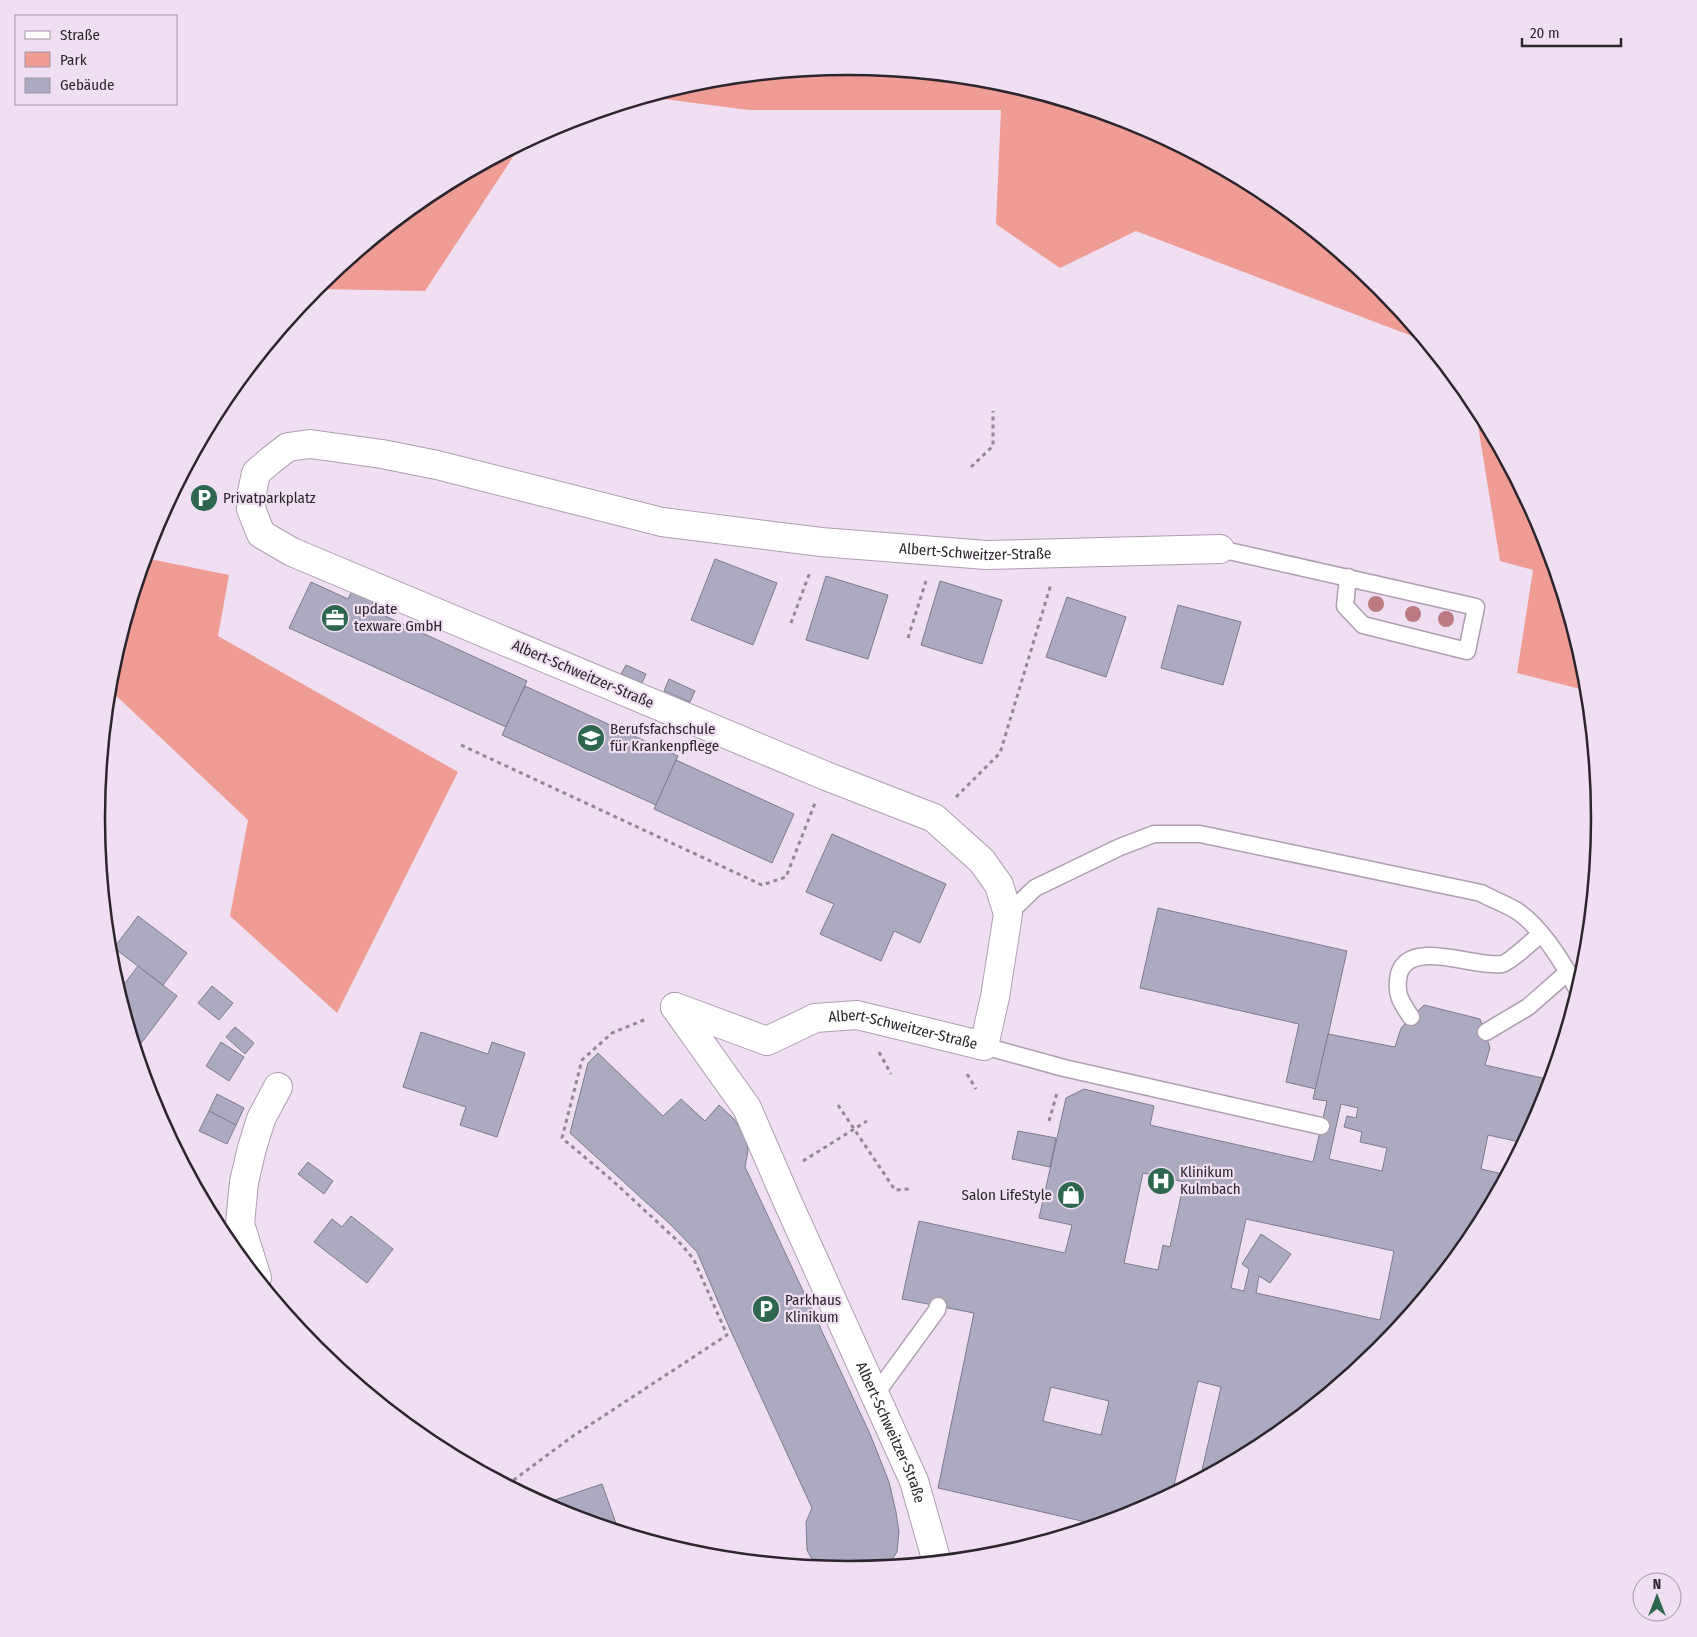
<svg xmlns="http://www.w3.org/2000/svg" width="1697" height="1637" viewBox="0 0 1697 1637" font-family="'Fira Sans Condensed',sans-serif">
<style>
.green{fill:#ef9c95}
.building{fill:#acaac0;stroke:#7d7a90;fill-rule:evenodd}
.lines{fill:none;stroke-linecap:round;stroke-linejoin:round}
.service-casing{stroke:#ae9eb0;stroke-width:19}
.minor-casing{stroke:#ae9eb0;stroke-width:30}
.path{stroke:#958896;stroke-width:3;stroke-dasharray:4 4;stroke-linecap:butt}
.service{stroke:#fff;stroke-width:16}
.minor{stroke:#fff;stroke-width:28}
.tree{fill:#bb7a82}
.labels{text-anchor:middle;stroke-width:4.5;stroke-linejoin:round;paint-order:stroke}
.poi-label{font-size:15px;fill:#2c252d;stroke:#f0dff2;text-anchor:start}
.street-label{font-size:15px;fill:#2c252d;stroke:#f0dff2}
.rim{fill:none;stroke:#2c252d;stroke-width:2.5}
</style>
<rect width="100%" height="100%" fill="#f0dff2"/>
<g class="green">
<polygon points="849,66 996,81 1137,124 1267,193 1381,287 1425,341 1136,231 1060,268 996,224 1001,110 749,110 648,97 702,81"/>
<polygon points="519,148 425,291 315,289 431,193 513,149"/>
<polygon points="1474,401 1544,531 1586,672 1588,691 1517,673 1533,570 1500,561"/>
<polygon points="145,558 229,575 218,636 458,772 337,1013 230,916 248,820 109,689 111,671"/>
</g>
<g class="building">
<polygon points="715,559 777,583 753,645 691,620"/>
<polygon points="826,576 888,595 868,659 806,640"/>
<polygon points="940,581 1002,600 982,664 921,645"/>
<polygon points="311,582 348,599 352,591 374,600 370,609 527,681 506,727 289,628"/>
<polygon points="1067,597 1126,617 1106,677 1046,657"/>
<polygon points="1178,605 1241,622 1223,685 1161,668"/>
<polygon points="626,665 646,674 642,683 621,674"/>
<polygon points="669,679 695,691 690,702 664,691"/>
<polygon points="525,686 678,756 656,805 502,735"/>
<polygon points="676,760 794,814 772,863 654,809"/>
<polygon points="832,834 946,884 920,943 894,931 881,961 820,934 834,904 806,892"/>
<polygon points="1158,908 1347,951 1316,1089 1286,1082 1299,1024 1140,988"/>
<polygon points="138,916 187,953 163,985 114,948"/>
<polygon points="138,966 177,996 136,1050 119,991"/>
<polygon points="212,986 233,1003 219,1020 198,1003"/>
<path d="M1424,1005l56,14 10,29 -5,17 66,15 -8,27 -19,36 -36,-8 -7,34 26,6 -33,62 -94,114 -114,93 -66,35 21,-92 -23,-6 -26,113 -36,20 -37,11 -161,-37 36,-175 -72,-14 17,-78 146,32 7,-28 -33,-7 27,-120 18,-9 70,17 -4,19 163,37 14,-61 -14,-2 15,-65 67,13 6,-19zM1341,1104l17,4 -2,10 -9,-2 -3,11 18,5 -2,10 27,6 -5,23 -53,-12zM1143,1173l41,9 -14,65 -7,-2 -5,25 -34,-7zM1246,1219l148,32 -14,69 -124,-27 3,-17 11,7 21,-29 -30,-20 -19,30 7,5 -5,22 -13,-3zM1051,1387l58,14 -8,34 -58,-14z"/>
<polygon points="235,1027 254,1043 245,1054 226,1037"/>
<polygon points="421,1032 488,1054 492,1042 525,1053 497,1137 460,1125 466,1107 403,1087"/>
<polygon points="221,1042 244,1057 229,1081 206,1066"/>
<polygon points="598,1053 663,1116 681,1099 705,1121 719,1105 734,1119 745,1136 748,1150 745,1167 870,1434 889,1482 896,1512 899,1532 897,1552 889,1564 884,1567 848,1571 816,1567 807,1550 806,1522 812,1508 729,1327 697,1252 671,1225 570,1133 588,1063"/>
<polygon points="217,1094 244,1108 236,1125 209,1111"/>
<polygon points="209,1111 236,1125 227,1144 199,1131"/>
<polygon points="1018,1131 1056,1138 1050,1167 1012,1159"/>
<polygon points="308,1162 333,1181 324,1194 298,1174"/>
<polygon points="351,1216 393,1249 367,1283 314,1242 332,1219 342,1227"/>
<polygon points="602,1484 618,1529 615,1530 560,1513 543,1504"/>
</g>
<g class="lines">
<defs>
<g id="service">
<polyline points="1220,549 1476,607 1467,651 1363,625 1345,606 1348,577"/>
<path d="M1008,914l27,-26 85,-41 34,-13h46l281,59c12,7 28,12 39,20 25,19 44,51 58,78"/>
<path d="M1411,1017c-11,-16 -16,-24 -12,-43 10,-36 76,-6 103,-10 7,-1 31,-24 39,-30"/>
<polyline points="1486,1032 1528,1007 1568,972"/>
<polyline points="984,1046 1064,1068 1321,1126"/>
<polyline points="875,1395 937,1310 938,1306"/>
</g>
<g id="minor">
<path id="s1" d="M675,1007l92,34 48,-23 42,-3 127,31 11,-49 13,-83 -9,-29 -17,-24 -48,-43 -108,-42 -534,-224 -31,-18 -10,-25 1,-17 4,-19 15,-13 17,-13 22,-3 72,10 55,11 225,57 159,20 165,13 234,-6"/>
<path id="s2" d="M675,1007l72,101 42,97 125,276 23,81"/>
<polyline points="257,1278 240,1224 244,1182 252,1148 261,1119 278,1087"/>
</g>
</defs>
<use href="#service" class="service-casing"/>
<use href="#minor" class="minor-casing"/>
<g class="path">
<polyline points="971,467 993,446 993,411"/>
<polyline points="791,623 810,572"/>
<polyline points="908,638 926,581"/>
<polyline points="461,745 762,885 786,877 815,803"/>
<polyline points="956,797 1000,753 1051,584"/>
<polyline points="879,1052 891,1074"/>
<polyline points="967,1074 976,1089"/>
<polyline points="838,1105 895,1190 909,1189"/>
<polyline points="1049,1121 1057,1093"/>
<polyline points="803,1161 867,1121"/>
<polyline points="507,1485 573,1436 727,1335 694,1260 682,1245 613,1181 562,1138 582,1060 612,1033 646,1019"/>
</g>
<use href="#service" class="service"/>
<use href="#minor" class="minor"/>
</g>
<g class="tree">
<circle cx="1376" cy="604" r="8"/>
<circle cx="1413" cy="614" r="8"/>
<circle cx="1446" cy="619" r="8"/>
</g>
<defs>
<symbol id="parking-disc" viewBox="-11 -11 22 22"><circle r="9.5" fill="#2d6750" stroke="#f0dff2"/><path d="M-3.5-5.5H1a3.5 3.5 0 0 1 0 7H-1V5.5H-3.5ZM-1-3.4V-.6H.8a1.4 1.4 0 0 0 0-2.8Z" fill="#fff"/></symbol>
<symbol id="office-disc" viewBox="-11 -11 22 22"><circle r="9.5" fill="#2d6750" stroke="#f0dff2"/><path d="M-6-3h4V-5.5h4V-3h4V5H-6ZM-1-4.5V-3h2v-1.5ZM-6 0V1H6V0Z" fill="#fff"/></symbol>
<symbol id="university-disc" viewBox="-11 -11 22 22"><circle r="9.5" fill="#2d6750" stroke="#f0dff2"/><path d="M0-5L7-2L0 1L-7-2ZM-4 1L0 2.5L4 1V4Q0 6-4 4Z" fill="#fff"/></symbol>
<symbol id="hospital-disc" viewBox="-11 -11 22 22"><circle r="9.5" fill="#2d6750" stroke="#f0dff2"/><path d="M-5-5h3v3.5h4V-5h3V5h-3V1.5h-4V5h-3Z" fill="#fff"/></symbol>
<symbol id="shop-disc" viewBox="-11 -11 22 22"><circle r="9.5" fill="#2d6750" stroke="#f0dff2"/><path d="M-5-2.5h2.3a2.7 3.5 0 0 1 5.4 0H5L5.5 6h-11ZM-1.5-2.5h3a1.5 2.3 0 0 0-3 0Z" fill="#fff"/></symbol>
</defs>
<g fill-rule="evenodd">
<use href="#parking-disc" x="188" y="482" width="32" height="32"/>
<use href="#office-disc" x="319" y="602" width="32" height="32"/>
<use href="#university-disc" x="575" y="722" width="32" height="32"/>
<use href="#hospital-disc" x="1145" y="1165" width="32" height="32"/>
<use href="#shop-disc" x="1055" y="1179" width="32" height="32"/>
<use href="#parking-disc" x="750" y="1293" width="32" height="32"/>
</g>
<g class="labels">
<g class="poi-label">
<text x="223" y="503">Privatparkplatz</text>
<text x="354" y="614">update<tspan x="354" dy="17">texware GmbH</tspan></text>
<text x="610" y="734">Berufsfachschule<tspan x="610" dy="17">für Krankenpflege</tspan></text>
<text x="1180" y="1177">Klinikum<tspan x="1180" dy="17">Kulmbach</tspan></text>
<text x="1052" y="1200" text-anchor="end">Salon LifeStyle</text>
<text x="785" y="1305">Parkhaus<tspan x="785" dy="17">Klinikum</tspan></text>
</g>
<g class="street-label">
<text dy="5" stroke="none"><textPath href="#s1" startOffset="2116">Albert-Schweitzer-Straße</textPath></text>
<text transform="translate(583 674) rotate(23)" y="5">Albert-Schweitzer-Straße</text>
<text dy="5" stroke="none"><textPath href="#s1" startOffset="241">Albert-Schweitzer-Straße</textPath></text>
<text dy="5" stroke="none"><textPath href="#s2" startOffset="479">Albert-Schweitzer-Straße</textPath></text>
</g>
</g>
<path d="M0 0H1697V1637H0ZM105 818a743 743 0 1 1 1486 0a743 743 0 1 1-1486 0Z" fill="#f0dff2" fill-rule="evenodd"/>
<path class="rim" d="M105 818a743 743 0 1 1 1486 0a743 743 0 1 1-1486 0Z"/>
<rect x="15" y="15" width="162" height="90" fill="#f0dff2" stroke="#a295a3"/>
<rect x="25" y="31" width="25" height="8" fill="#ffffff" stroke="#a295a3"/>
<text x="60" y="40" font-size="15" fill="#2c252d">Straße</text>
<rect x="25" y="52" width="25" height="15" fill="#ef9c95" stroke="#a295a3"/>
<text x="60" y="65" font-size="15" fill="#2c252d">Park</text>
<rect x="25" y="78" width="25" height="15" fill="#acaac0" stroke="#a295a3"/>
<text x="60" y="90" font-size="15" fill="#2c252d">Gebäude</text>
<g transform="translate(1657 1597)"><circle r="24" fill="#f0dff2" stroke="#a295a3"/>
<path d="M0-4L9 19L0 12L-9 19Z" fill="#2d6750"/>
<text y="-8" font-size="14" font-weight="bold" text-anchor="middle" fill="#2c252d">N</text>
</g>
<path d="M1522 38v8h99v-8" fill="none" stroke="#2c252d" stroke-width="2.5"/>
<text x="1530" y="38" font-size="15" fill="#2c252d" stroke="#f0dff2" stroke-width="4" paint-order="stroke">20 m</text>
</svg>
